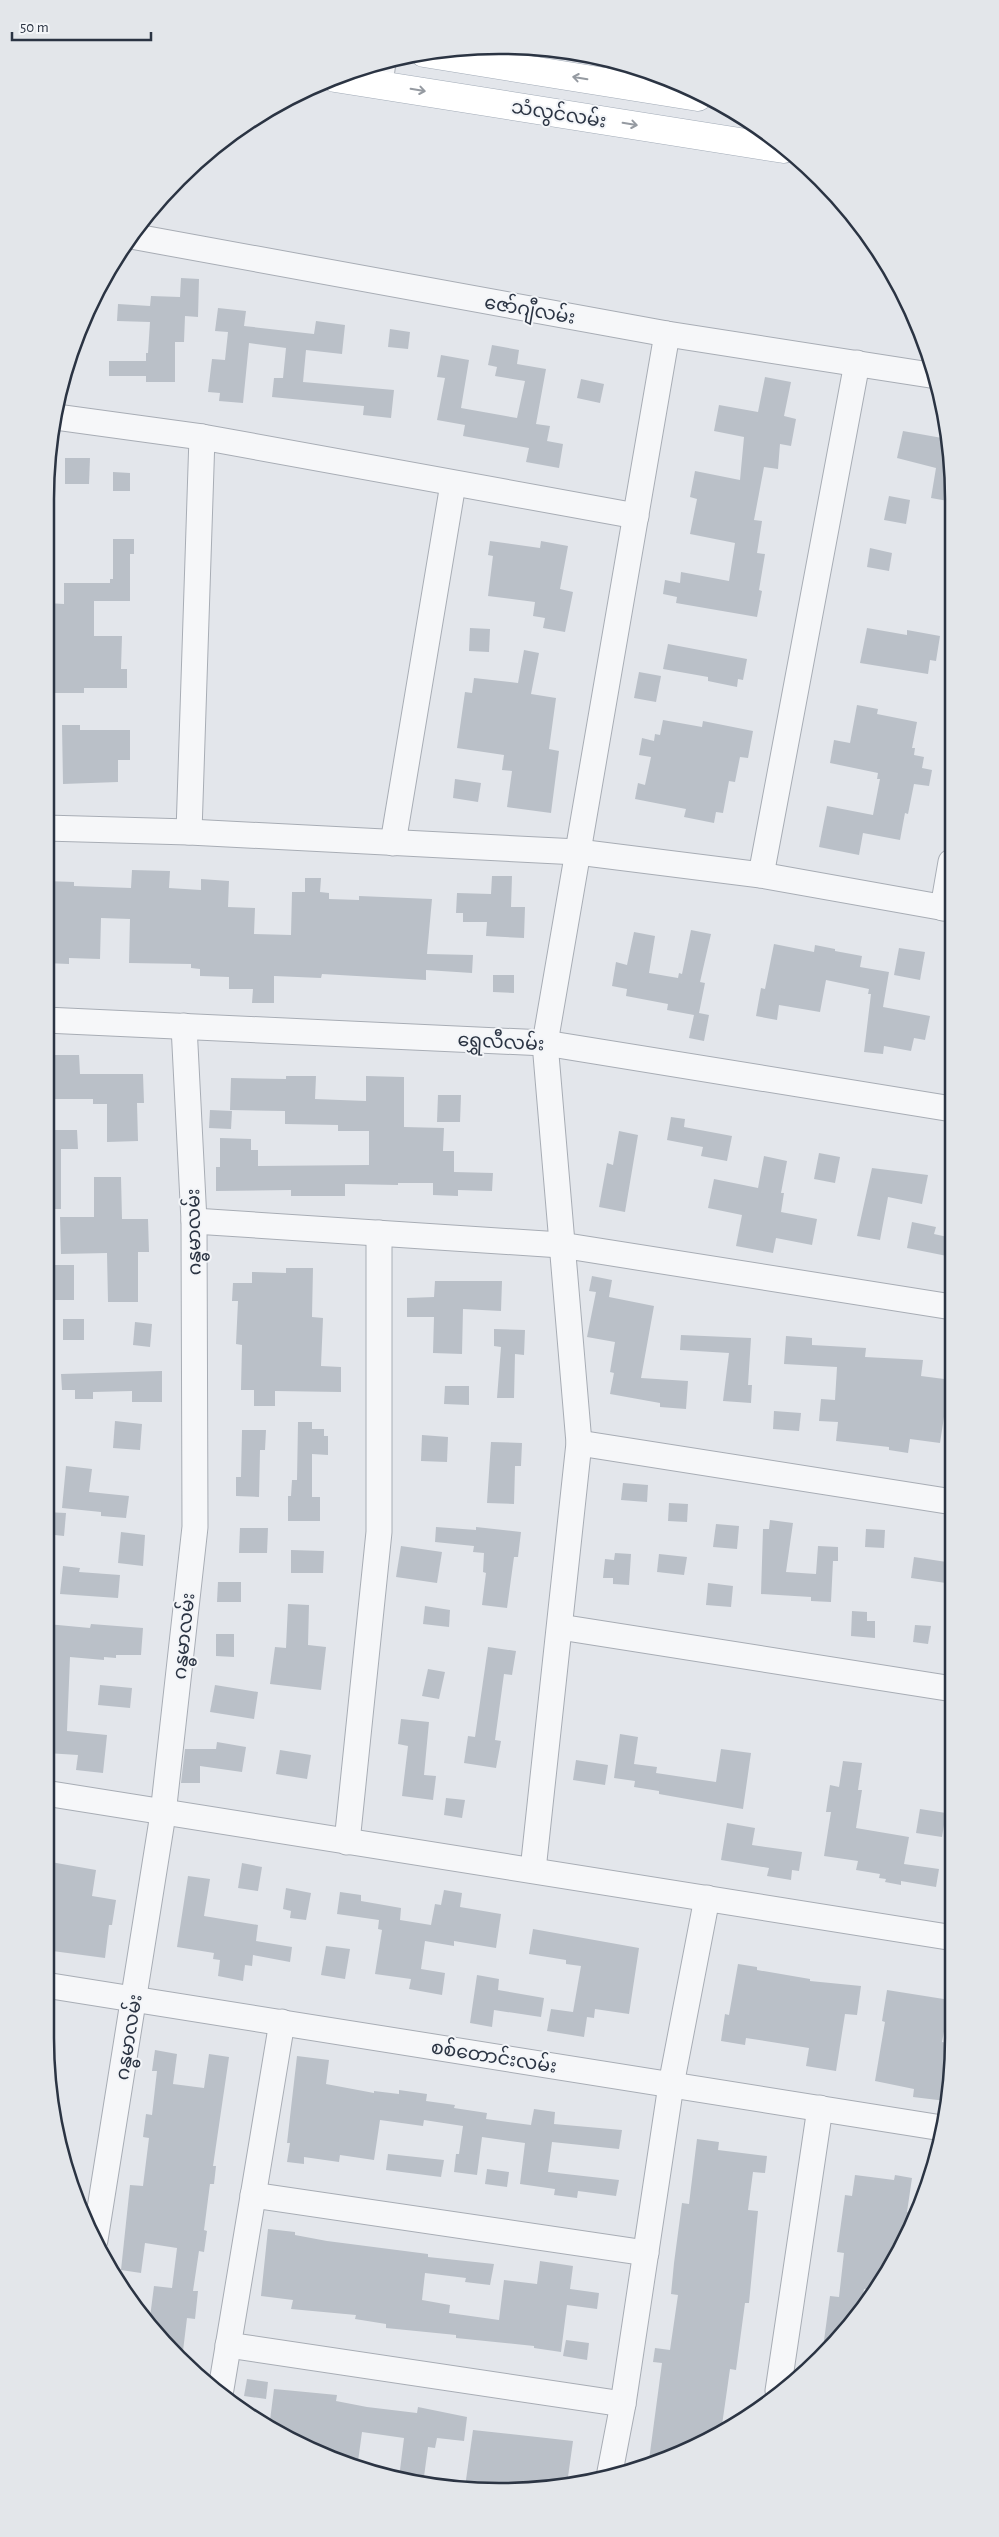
<svg xmlns="http://www.w3.org/2000/svg" width="999" height="2537" viewBox="0 0 999 2537" font-family="'Alegreya Sans','Noto Sans Myanmar',sans-serif">
<style>
.building{fill:#bac0c8}
.lines{fill:none;stroke-linecap:round;stroke-linejoin:round}
.minor-casing{stroke:#a8adb5;stroke-width:27}
.major-casing{stroke:#a2abb7;stroke-width:29}
.minor{stroke:#f6f7f9;stroke-width:25}
.major{stroke:#fff;stroke-width:28}
.oneway{stroke:#959aa1}
.labels{text-anchor:middle;stroke-width:4;stroke-linejoin:round;paint-order:stroke}
.street-label{font-size:19px;fill:#2b3443;stroke:#f3f5f8}
.rim{fill:none;stroke:#2b3443;stroke-width:2.5}
</style>
<rect width="100%" height="100%" fill="#e3e6eb"/>
<g class="building">
<polygon points="181,278 199,279 198,317 185,316 184,342 175,342 175,382 146,382 146,376 109,376 109,361 146,361 146,353 148,353 150,322 117,321 118,304 150,306 151,296 180,297"/>
<polygon points="218,308 246,311 244,326 314,334 316,321 345,325 342,354 306,350 303,382 394,390 391,418 363,415 364,406 272,397 274,378 283,378 286,348 249,343 243,403 219,401 220,393 208,392 212,359 225,360 228,332 215,331"/>
<polygon points="390,329 410,332 408,349 388,347"/>
<polygon points="492,345 519,350 517,364 546,369 536,424 550,426 547,441 563,444 559,468 526,462 529,448 463,436 465,425 437,420 445,378 437,377 441,355 469,360 461,408 517,418 525,381 495,376 497,367 488,365"/>
<polygon points="765,377 791,382 784,416 796,419 791,446 780,444 778,469 764,467 754,520 762,521 757,553 765,554 759,590 762,591 757,617 676,603 677,597 663,594 665,580 680,583 681,572 729,581 735,543 690,534 697,499 690,497 695,471 740,480 744,437 714,431 719,405 758,412"/>
<polygon points="581,379 604,384 600,403 577,398"/>
<polygon points="903,431 942,438 943,434 948,434 950,491 948,501 931,498 936,468 897,458"/>
<polygon points="65,458 90,458 89,484 65,484"/>
<polygon points="113,472 130,473 130,491 113,491"/>
<polygon points="889,496 910,500 906,524 884,520"/>
<polygon points="113,539 134,539 134,554 130,554 130,601 94,601 94,636 122,636 121,669 127,669 127,688 84,688 84,693 55,693 55,639 46,638 47,603 64,604 64,583 110,583 110,579 113,579"/>
<polygon points="490,541 540,548 541,541 568,546 560,589 573,592 565,632 543,628 545,618 533,616 535,602 488,596 493,556 488,555"/>
<polygon points="870,548 892,553 889,571 867,567"/>
<polygon points="470,628 490,629 489,652 469,651"/>
<polygon points="867,628 907,635 907,630 940,636 936,661 930,660 928,674 860,663"/>
<polygon points="668,644 747,659 743,680 738,679 737,687 708,681 708,677 663,669"/>
<polygon points="524,650 539,653 531,694 556,698 549,749 559,751 551,813 507,807 512,771 502,770 504,755 457,748 465,692 472,693 474,678 518,683"/>
<polygon points="639,672 661,676 656,702 634,698"/>
<polygon points="857,705 878,709 877,714 917,722 912,748 915,748 914,755 924,757 922,768 932,770 929,786 914,784 908,814 905,813 900,840 863,833 859,855 819,847 827,806 873,815 880,779 877,779 878,773 830,763 834,740 850,743"/>
<polygon points="663,720 702,727 703,721 753,731 748,758 740,757 735,782 729,781 723,813 716,812 714,823 684,817 686,809 635,799 638,783 645,785 651,757 639,755 642,738 654,741 655,734 660,735"/>
<polygon points="62,725 80,725 80,730 130,730 130,760 118,760 118,782 63,784"/>
<polygon points="455,779 481,783 478,802 453,798"/>
<polygon points="132,870 170,871 169,888 201,890 201,879 229,881 228,907 255,908 254,934 291,935 292,892 305,892 305,878 321,878 320,892 329,893 329,899 359,900 359,896 432,899 427,954 473,955 472,973 426,970 426,980 322,974 321,978 274,976 274,1003 252,1003 253,989 229,989 229,977 200,976 200,969 191,968 191,964 129,963 130,919 101,918 100,959 69,958 69,964 45,963 45,881 74,882 74,886 131,888"/>
<polygon points="492,876 512,876 511,907 525,907 524,938 486,936 487,922 463,922 463,913 456,913 457,893 491,894"/>
<polygon points="691,930 711,934 700,982 705,983 699,1013 709,1015 704,1041 689,1038 694,1015 667,1010 668,1004 626,996 627,989 612,986 616,962 627,965 634,932 655,936 649,973 678,978 679,973 682,974"/>
<polygon points="774,944 814,952 815,945 835,949 835,951 862,956 860,967 889,972 883,1007 930,1016 925,1040 914,1038 911,1051 884,1046 883,1054 864,1052 871,994 868,994 869,989 826,980 820,1012 779,1005 777,1020 756,1016 761,988 765,989"/>
<polygon points="899,948 925,952 920,980 894,975"/>
<polygon points="493,975 514,975 514,993 493,992"/>
<polygon points="48,1055 79,1055 80,1074 143,1074 144,1103 137,1103 138,1141 107,1142 107,1104 93,1104 93,1099 45,1099"/>
<polygon points="286,1076 316,1076 315,1099 366,1101 366,1076 404,1077 404,1127 444,1128 443,1151 454,1151 454,1172 493,1173 492,1191 458,1190 458,1196 433,1195 433,1183 398,1183 398,1185 345,1184 345,1196 291,1196 291,1190 216,1191 216,1167 220,1167 220,1138 251,1139 251,1150 258,1150 258,1166 369,1165 369,1131 338,1131 338,1125 285,1124 285,1111 230,1110 231,1078 286,1079"/>
<polygon points="438,1095 461,1095 460,1122 437,1122"/>
<polygon points="210,1110 232,1111 231,1129 209,1128"/>
<polygon points="671,1117 685,1119 684,1127 732,1136 727,1161 701,1156 703,1147 667,1140"/>
<polygon points="45,1130 77,1130 78,1149 61,1149 61,1209 45,1209"/>
<polygon points="619,1131 638,1135 625,1212 599,1207 607,1163 613,1165"/>
<polygon points="819,1153 840,1157 835,1183 814,1179"/>
<polygon points="764,1156 787,1161 781,1193 784,1193 781,1212 817,1219 812,1245 776,1238 773,1253 736,1246 742,1215 708,1208 714,1179 758,1188"/>
<polygon points="872,1168 928,1175 922,1204 888,1197 880,1240 857,1236"/>
<polygon points="94,1177 121,1177 122,1219 148,1219 149,1252 138,1252 138,1302 108,1302 107,1253 61,1254 60,1217 94,1217"/>
<polygon points="912,1222 936,1227 934,1234 952,1238 952,1257 907,1248"/>
<rect x="45" y="1265" width="29" height="35"/>
<polygon points="286,1268 313,1268 312,1317 323,1318 321,1366 341,1367 341,1392 275,1391 275,1406 254,1406 254,1390 241,1390 242,1345 236,1344 238,1301 232,1301 233,1283 252,1283 252,1272 286,1273"/>
<polygon points="592,1276 612,1280 609,1297 654,1306 641,1378 688,1381 686,1409 660,1407 660,1403 610,1394 614,1373 610,1372 615,1342 587,1337 596,1292 589,1291"/>
<polygon points="435,1281 502,1281 501,1311 463,1309 462,1354 433,1353 434,1317 407,1317 407,1298 434,1297"/>
<rect x="63" y="1319" width="21" height="21"/>
<polygon points="135,1322 152,1324 150,1347 133,1345"/>
<polygon points="494,1329 525,1330 524,1355 515,1354 514,1398 497,1398 501,1347 494,1346"/>
<polygon points="681,1335 751,1338 748,1385 752,1385 751,1403 723,1401 729,1353 680,1350"/>
<polygon points="786,1336 812,1338 812,1345 866,1348 865,1357 923,1360 921,1376 952,1380 952,1398 947,1397 940,1443 910,1439 908,1453 889,1450 889,1447 836,1441 838,1422 819,1421 821,1399 835,1400 837,1367 784,1364"/>
<polygon points="162,1371 162,1402 132,1402 132,1391 93,1392 93,1399 75,1399 75,1390 62,1390 61,1374"/>
<polygon points="445,1386 469,1386 469,1405 444,1404"/>
<polygon points="774,1411 801,1413 799,1431 773,1429"/>
<polygon points="115,1421 142,1424 140,1450 113,1448"/>
<polygon points="298,1422 312,1422 312,1429 324,1429 324,1436 328,1436 328,1455 312,1454 312,1497 320,1497 320,1521 288,1521 288,1496 291,1496 292,1480 297,1480"/>
<polygon points="242,1430 266,1430 265,1450 260,1450 259,1497 236,1496 236,1477 241,1477"/>
<polygon points="422,1435 448,1437 447,1462 421,1461"/>
<polygon points="491,1442 522,1443 521,1466 515,1466 514,1504 487,1503"/>
<polygon points="66,1466 92,1469 89,1492 129,1496 126,1518 101,1516 101,1512 62,1508"/>
<polygon points="623,1483 648,1485 647,1502 621,1500"/>
<polygon points="669,1503 688,1504 687,1522 668,1521"/>
<polygon points="45,1512 66,1513 64,1536 45,1534"/>
<polygon points="770,1520 793,1523 786,1572 816,1574 818,1546 838,1547 838,1561 833,1561 831,1602 811,1601 811,1597 761,1594 763,1529 769,1529"/>
<polygon points="716,1524 739,1526 737,1549 713,1547"/>
<polygon points="436,1527 476,1530 476,1527 521,1532 518,1557 514,1557 507,1608 482,1605 486,1573 483,1572 484,1553 473,1552 474,1546 435,1542"/>
<polygon points="240,1528 268,1528 267,1553 239,1553"/>
<polygon points="866,1529 885,1530 884,1548 865,1547"/>
<polygon points="121,1532 145,1535 143,1566 118,1563"/>
<polygon points="401,1546 442,1552 437,1583 396,1577"/>
<polygon points="291,1550 324,1551 323,1573 291,1573"/>
<polygon points="615,1553 631,1554 629,1585 613,1584 613,1578 603,1578 605,1559 614,1560"/>
<polygon points="659,1554 687,1557 684,1575 657,1572"/>
<polygon points="914,1557 953,1563 953,1584 911,1578"/>
<polygon points="63,1566 80,1568 79,1572 120,1575 118,1598 60,1594"/>
<polygon points="218,1582 241,1582 241,1602 217,1602"/>
<polygon points="708,1583 733,1586 731,1607 706,1605"/>
<polygon points="288,1604 309,1605 308,1645 326,1647 321,1690 270,1684 275,1647 286,1648"/>
<polygon points="425,1606 450,1610 449,1627 423,1624"/>
<polygon points="852,1611 867,1612 867,1621 875,1621 875,1638 851,1636"/>
<polygon points="47,1624 90,1628 91,1624 143,1628 141,1655 116,1655 116,1658 104,1657 104,1660 70,1657 67,1731 107,1735 103,1773 76,1770 78,1755 46,1753 45,1647"/>
<polygon points="915,1625 931,1626 928,1644 913,1642"/>
<polygon points="216,1634 234,1634 234,1657 216,1656"/>
<polygon points="488,1647 516,1651 512,1675 504,1674 495,1740 501,1741 496,1768 464,1763 468,1736 475,1737"/>
<polygon points="428,1669 445,1672 439,1699 422,1696"/>
<polygon points="100,1685 132,1688 130,1708 98,1705"/>
<polygon points="215,1685 258,1692 254,1719 210,1712"/>
<polygon points="401,1719 429,1722 424,1775 436,1776 433,1800 402,1796 408,1746 398,1744"/>
<polygon points="620,1734 638,1737 634,1764 657,1767 656,1773 716,1782 721,1749 751,1753 743,1809 659,1794 659,1791 634,1787 635,1781 614,1778"/>
<polygon points="217,1742 246,1747 242,1772 200,1766 200,1783 181,1783 185,1749 216,1749"/>
<polygon points="280,1750 311,1755 307,1779 276,1774"/>
<polygon points="576,1760 608,1765 605,1785 573,1780"/>
<polygon points="843,1761 862,1763 858,1790 862,1790 856,1828 909,1837 904,1864 939,1869 936,1887 901,1881 901,1885 885,1882 886,1879 879,1878 880,1874 856,1870 858,1861 824,1856 831,1812 826,1812 830,1785 839,1787"/>
<polygon points="446,1798 465,1800 462,1818 444,1815"/>
<polygon points="920,1809 946,1813 942,1837 916,1833"/>
<polygon points="727,1823 755,1828 752,1845 802,1852 799,1871 792,1870 791,1880 767,1876 769,1868 721,1860"/>
<polygon points="45,1861 96,1870 92,1896 116,1900 112,1925 109,1925 105,1958 45,1950"/>
<polygon points="242,1863 262,1867 258,1891 238,1888"/>
<polygon points="188,1876 210,1879 204,1916 258,1925 256,1941 292,1947 290,1962 253,1955 252,1966 245,1965 243,1981 218,1976 220,1960 213,1959 214,1953 177,1947"/>
<polygon points="286,1888 311,1893 306,1920 290,1918 291,1911 283,1909"/>
<polygon points="444,1890 462,1893 460,1907 501,1914 496,1948 454,1941 454,1946 425,1941 421,1969 445,1973 442,1995 409,1989 411,1979 375,1974 382,1930 378,1929 379,1920 337,1914 340,1892 361,1895 361,1901 401,1908 400,1920 431,1925 435,1904 441,1905"/>
<polygon points="533,1929 639,1948 629,2014 595,2009 594,2018 587,2017 584,2037 547,2031 551,2009 573,2012 581,1966 566,1964 566,1960 529,1954"/>
<polygon points="326,1946 350,1949 345,1979 321,1975"/>
<polygon points="738,1964 757,1967 757,1970 810,1979 810,1981 861,1986 857,2015 845,2014 836,2071 806,2066 809,2048 746,2038 745,2045 721,2041 725,2014 729,2015"/>
<polygon points="477,1975 499,1979 498,1990 544,1998 541,2017 494,2010 492,2027 470,2023"/>
<polygon points="887,1990 950,2000 942,2042 953,2044 946,2101 913,2097 914,2089 875,2081 885,2022 882,2021"/>
<polygon points="155,2050 177,2054 173,2084 204,2088 209,2054 229,2057 213,2166 216,2166 214,2184 210,2184 204,2230 207,2231 204,2252 199,2251 193,2291 198,2291 195,2319 187,2318 183,2351 172,2349 158,2337 149,2325 154,2286 172,2288 177,2248 145,2243 141,2273 121,2270 130,2185 143,2186 149,2138 143,2137 146,2114 152,2115 157,2071 152,2071"/>
<polygon points="297,2056 329,2060 326,2084 374,2093 374,2091 399,2094 399,2090 427,2094 426,2101 455,2105 454,2108 487,2113 486,2119 531,2125 534,2109 555,2112 554,2124 622,2130 619,2149 552,2142 548,2172 619,2180 616,2196 578,2191 577,2198 554,2195 555,2189 520,2184 525,2143 482,2137 477,2175 454,2172 456,2154 459,2154 463,2126 424,2120 423,2126 380,2120 374,2160 340,2155 339,2162 304,2157 304,2164 287,2162 290,2143 287,2143"/>
<polygon points="697,2139 719,2142 718,2150 767,2156 765,2173 753,2172 748,2210 758,2211 749,2303 745,2303 736,2370 730,2369 721,2432 674,2457 661,2461 649,2460 662,2363 653,2362 655,2348 670,2350 678,2295 671,2294 674,2263 682,2203 689,2204"/>
<polygon points="388,2154 444,2160 441,2177 386,2170"/>
<polygon points="487,2169 509,2172 507,2187 485,2184"/>
<polygon points="855,2175 894,2180 895,2175 912,2178 907,2212 913,2213 911,2228 907,2239 875,2291 864,2289 860,2314 852,2322 843,2321 842,2331 823,2348 830,2296 839,2297 844,2253 837,2252 845,2195 852,2196"/>
<polygon points="268,2229 295,2232 295,2235 327,2241 428,2254 428,2257 494,2264 490,2285 465,2282 466,2278 425,2273 422,2300 450,2305 449,2313 499,2320 504,2280 537,2284 540,2261 573,2266 570,2289 599,2293 597,2309 567,2305 561,2352 534,2348 534,2346 456,2338 456,2335 386,2328 386,2324 355,2319 356,2315 291,2309 293,2300 261,2296"/>
<polygon points="566,2340 589,2343 587,2360 563,2356"/>
<polygon points="247,2379 268,2382 266,2399 244,2396"/>
<polygon points="274,2389 337,2395 336,2401 367,2407 417,2413 418,2407 467,2417 464,2441 437,2438 435,2448 428,2447 423,2484 399,2478 404,2438 362,2432 357,2469 354,2468 269,2428"/>
<polygon points="473,2430 573,2441 567,2484 465,2487"/>
</g>
<g class="lines">
<defs>
<g id="minor">
<polyline points="380,84 383,62"/>
<polyline points="131,236 667,334 930,375"/>
<polyline points="56,417 202,437 636,516"/>
<polyline points="45,828 189,832 578,852 761,875 951,909"/>
<polyline points="189,832 202,437"/>
<polyline points="393,843 453,484"/>
<polyline points="761,875 857,363"/>
<polyline points="943,908 951,862"/>
<polyline points="45,1020 545,1043 952,1109"/>
<polyline points="194,1221 561,1245 952,1307"/>
<polyline points="579,1443 953,1502"/>
<polyline points="560,1627 953,1689"/>
<polyline points="45,1793 954,1938"/>
<polyline points="347,1842 379,1532 379,1233"/>
<polyline points="533,1870 579,1443 545,1043 667,334"/>
<polyline points="45,1985 942,2128"/>
<polyline points="253,2195 646,2253"/>
<polyline points="95,2240 163,1814 195,1527 194,1221 184,1026"/>
<polyline points="228,2345 623,2404"/>
<polyline points="221,2389 282,2022"/>
<polyline points="778,2391 820,2108"/>
<polyline points="609,2477 623,2404 671,2085 707,1898"/>
</g>
<g id="major">
<polyline points="424,53 698,97"/>
<polyline points="335,78 784,149"/>
</g>
</defs>
<use href="#minor" class="minor-casing"/>
<use href="#major" class="major-casing"/>
<use href="#minor" class="minor"/>
<use href="#major" class="major"/>
</g>
<defs><path id="oneway-shaft" d="M-6 0H5M1.5-3L5.5 0L1.5 3" fill="none" stroke-width="1.6" stroke-linecap="round" stroke-linejoin="round" transform="scale(1.25)"/></defs>
<g class="oneway">
<use href="#oneway-shaft" transform="translate(580 78) rotate(-171)"/>
<use href="#oneway-shaft" transform="translate(418 90) rotate(9)"/>
<use href="#oneway-shaft" transform="translate(630 124) rotate(9)"/>
</g>
<g class="labels">
<g class="street-label">
<text transform="translate(559 113) rotate(9)" y="7">သံလွင်လမ်း</text>
<text transform="translate(530 309) rotate(10)" y="7">ဇော်ဂျီလမ်း</text>
<text transform="translate(501 1041) rotate(3)" y="7">ရွှေလီလမ်း</text>
<text transform="translate(193 1232) rotate(-91)" y="7">ဂန္ဓမာလမ်း</text>
<text transform="translate(183 1636) rotate(-84)" y="7">ဂန္ဓမာလမ်း</text>
<text transform="translate(128 2037) rotate(-81)" y="7">ဂန္ဓမာလမ်း</text>
<text transform="translate(494 2056) rotate(9)" y="7">စစ်တောင်းလမ်း</text>
</g>
</g>
<path d="M0 0H999V2537H0ZM499 54H500A445 445 0 0 1 945 499V2038A445 445 0 0 1 500 2483H499A445 445 0 0 1 54 2038V499A445 445 0 0 1 499 54Z" fill="#e3e6ea" fill-rule="evenodd"/>
<path class="rim" d="M499 54H500A445 445 0 0 1 945 499V2038A445 445 0 0 1 500 2483H499A445 445 0 0 1 54 2038V499A445 445 0 0 1 499 54Z"/>
<path d="M12 32v8h139v-8" fill="none" stroke="#2b3443" stroke-width="2.5"/>
<text x="20" y="32" font-size="15" fill="#2b3443" stroke="#f3f5f8" stroke-width="4" paint-order="stroke">50 m</text>
</svg>
